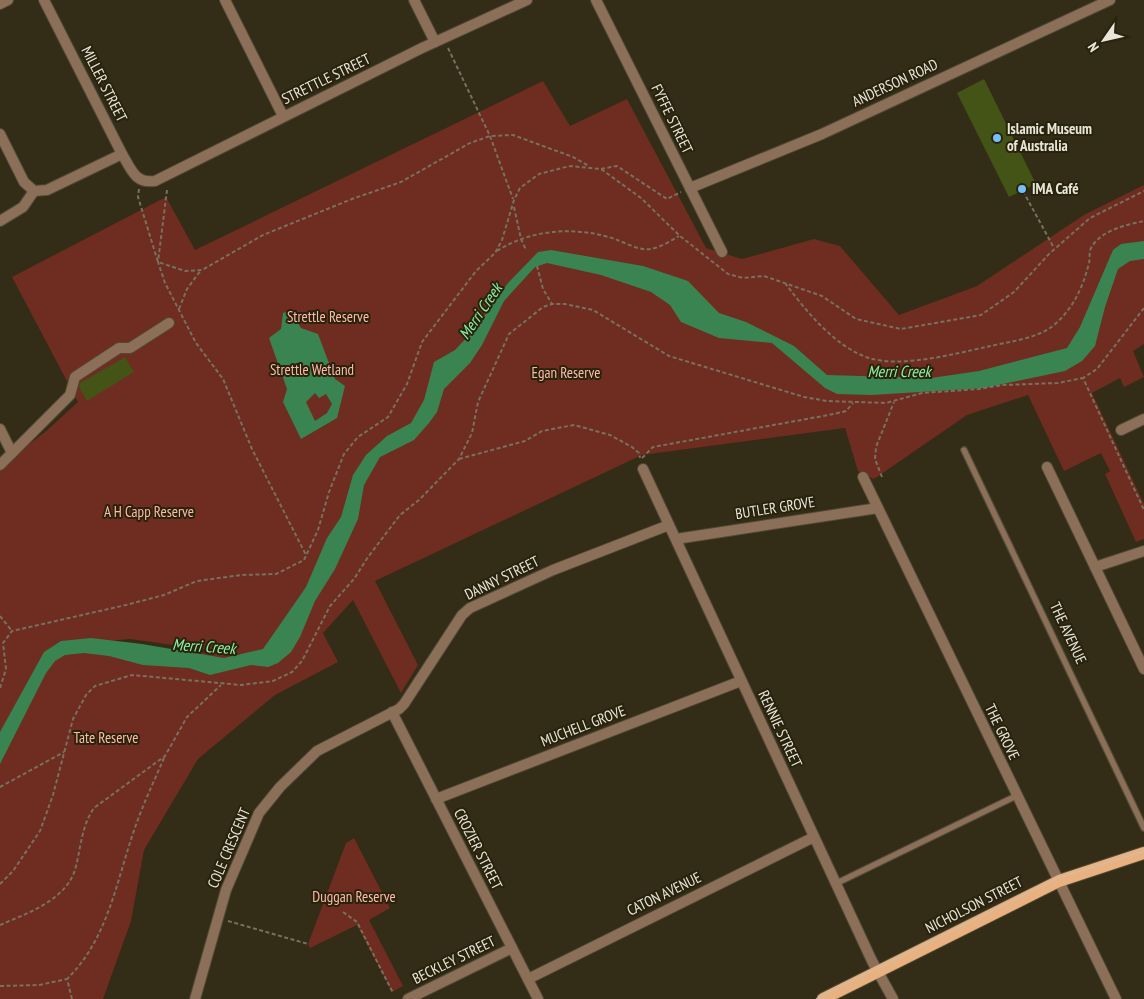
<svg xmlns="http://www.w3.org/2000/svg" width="1144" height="999" viewBox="0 0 1144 999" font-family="'PT Sans Narrow',sans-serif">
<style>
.green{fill:#6f2c20;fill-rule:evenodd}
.water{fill:#3a8452;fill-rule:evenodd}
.building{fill:#445316}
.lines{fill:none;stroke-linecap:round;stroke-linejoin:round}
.lane-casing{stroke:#504a35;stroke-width:8}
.street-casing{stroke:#504a35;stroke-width:12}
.primary-casing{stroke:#504a35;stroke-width:14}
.path{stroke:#77715e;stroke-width:2;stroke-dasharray:4 2.5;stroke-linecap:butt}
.lane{stroke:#8b6f58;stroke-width:5.5}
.street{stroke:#8b6f58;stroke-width:10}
.primary{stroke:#e9b180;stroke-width:12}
.tram{stroke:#c7c3b4;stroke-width:1}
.poi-dot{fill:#75c0f6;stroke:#29220c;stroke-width:2}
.labels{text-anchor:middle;stroke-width:4;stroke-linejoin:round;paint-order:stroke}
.street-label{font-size:15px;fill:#e9e5d8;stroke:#29220c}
.poi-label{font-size:15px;font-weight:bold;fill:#e9e5d8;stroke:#29220c;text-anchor:start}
.park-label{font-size:15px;fill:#febaab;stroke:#29220c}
.water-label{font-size:16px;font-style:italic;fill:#8befa7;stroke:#29220c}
</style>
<rect width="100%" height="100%" fill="#332c16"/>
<g class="green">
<path d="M543,81l27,45 57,-27 79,149 36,11 72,-20 26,7 59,69 78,-29 107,-71 60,-30v159l-11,7 11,26 -20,10 -4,-9 -28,15 52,111v35l-8,3 -31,-68 5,-3 -9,-18 -37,18 -36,-76 -61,20 -93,64 -16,-8 -13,-43 -203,27 -267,126 43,84 -17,28 -48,-93 -30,33 15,29 -63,33 -77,64 -54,91 -13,71 -28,78h-103v-532l45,-35 33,-30 -66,-125 154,-80 29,53zM130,639l123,17 -176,-12z"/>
<polygon points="354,838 390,908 369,920 403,986 392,992 357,925 310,948 308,944 346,843"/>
</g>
<g class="water">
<polygon points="1144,241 1144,259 1130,261 1118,269 1105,307 1095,346 1082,361 1065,371 984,388 872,395 837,394 825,388 772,343 719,338 681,322 670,305 651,292 601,275 547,263 535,267 504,301 482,345 470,363 444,389 437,412 429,423 414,440 380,457 364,485 358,519 335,569 315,601 300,637 291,652 278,663 268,667 251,665 210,675 189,668 143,665 109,656 84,653 65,655 55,661 46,673 0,764 0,732 44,652 61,641 91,638 142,644 224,658 263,649 306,587 327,538 341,517 353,475 366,455 387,436 411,423 424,400 434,362 455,350 475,329 508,283 538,252 551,250 643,266 688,281 719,313 746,322 794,346 827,375 931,378 979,371 1067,348 1080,327 1113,250 1121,244"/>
<path d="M290,310l11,18 17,6 17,45 10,7 -8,32 -36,21 -18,-37 4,-13 -18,-51 12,-9 2,-16zM315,393l4,5 7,-4 6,10 -5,9 -12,8 -9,-19z"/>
</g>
<g class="building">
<polygon points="984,79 1036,184 1009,197 957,93"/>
<polygon points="125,357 134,372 87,401 79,387 80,383"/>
</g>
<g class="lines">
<defs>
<g id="lane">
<polyline points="964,450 1144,828"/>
<polyline points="835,884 1016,796"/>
</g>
<g id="street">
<path d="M44,0l78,154c9,15 13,30 33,27l267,-133 105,-48"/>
<polyline points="225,0 283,116"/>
<polyline points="414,0 435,42"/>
<polyline points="596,0 722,252"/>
<polyline points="0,4 8,0"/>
<polyline points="0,134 24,182 34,191"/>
<polyline points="690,188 822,134 1110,0"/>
<polyline points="34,191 47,190 122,154"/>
<polyline points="0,221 23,207 34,191"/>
<polyline points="0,429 12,453"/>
<polyline points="1121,430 1144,419"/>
<polyline points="0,465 70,395 75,377 119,348 130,348 169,323"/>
<polyline points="1047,467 1144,669"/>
<polyline points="643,469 872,961 893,999"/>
<polyline points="863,477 1116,999"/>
<polyline points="676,539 878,508"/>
<polyline points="1095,567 1144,551"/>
<polyline points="392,712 538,999"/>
<polyline points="436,799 741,681"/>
<polyline points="528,979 814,837"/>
<polyline points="195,999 226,890 259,813 280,787 317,751 399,709 404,704 462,615 470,608 553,570 669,525"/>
<polyline points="408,999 512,948"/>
</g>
<polyline id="primary" points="823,999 1059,881 1144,853"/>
</defs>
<use href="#lane" class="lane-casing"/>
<use href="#street" class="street-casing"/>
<use href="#primary" class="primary-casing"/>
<g class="path">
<polyline points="448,48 490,136 513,199"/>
<polyline points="601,169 617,166 667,199 681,192"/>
<polyline points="139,189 138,197 158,262 185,271 202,270 263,235 352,199 401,182 470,143 490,136 513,135 573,157 589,166"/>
<polyline points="167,190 158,262 165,283 196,343 223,379 252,449 306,555"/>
<polyline points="1023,191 1054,248"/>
<polyline points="514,207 521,239 526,250"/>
<path d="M497,251c34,-22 79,-25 118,-12 11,4 24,12 36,10 10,-2 20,-8 28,-13"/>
<polyline points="537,266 543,289 552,304"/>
<path d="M785,283c21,28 50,64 84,75 32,10 85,-4 117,-11 21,-5 51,-8 68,-22 19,-16 29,-38 35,-62 1,-5 0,-11 2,-15 10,-18 35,-23 53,-27"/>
<polyline points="1144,308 1097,369 1083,378 1144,510"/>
<polyline points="179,309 187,289 201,270"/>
<polyline points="642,458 653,447 834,414 846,411 853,403"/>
<polyline points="459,459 525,441 542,431 574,425 610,435 632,447 639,453 640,458"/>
<polyline points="882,477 875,459 876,447 894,402"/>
<polyline points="0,616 12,631"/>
<polyline points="0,688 6,669 3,643 12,631 126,605 164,595 197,581 241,575 276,574 304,560 318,530 329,492 344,454 358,437 388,417 407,384 422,342 476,271 495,253 502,240 514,200 520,188 539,174 570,166 601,169 641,198 680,236 728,274 743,278 764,276 822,296 856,319 901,329 981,315 1014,292 1049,254 1090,218 1144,191"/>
<polyline points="0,787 64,752"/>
<polyline points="0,884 13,871 40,831 53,795 73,719 86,695 95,686 132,675 241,685 273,681 292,672 302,661 330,606 354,579 368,557 400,515 419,500 459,459 472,433 478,402 509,334 543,307 552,304 565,304 593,310 669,356 804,397 827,401 886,403 922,393 979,389 1003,385 1058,383 1083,378"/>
<polyline points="343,912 357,922 393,993"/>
<polyline points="228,921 308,944"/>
<path d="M0,925c28,-12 69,-26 76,-59 5,-20 6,-41 18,-58l71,-52 22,-39 34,-32"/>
<polyline points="0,986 39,985 67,979"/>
<path d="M72,999l-5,-20c43,-42 50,-103 70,-157 8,-22 18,-43 27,-64"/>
</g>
<use href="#lane" class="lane"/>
<use href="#street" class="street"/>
<use href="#primary" class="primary"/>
<polyline class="tram" points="816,999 1058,878 1144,851"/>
</g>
<g class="poi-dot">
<circle cx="997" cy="138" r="5"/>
<circle cx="1022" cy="189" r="5"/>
</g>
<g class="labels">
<g class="street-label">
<text transform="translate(326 79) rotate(-26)" y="5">STRETTLE STREET</text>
<text transform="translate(895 83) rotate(-25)" y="5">ANDERSON ROAD</text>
<text transform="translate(104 84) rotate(63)" y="5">MILLER STREET</text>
<text transform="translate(672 119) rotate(64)" y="5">FYFFE STREET</text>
<text transform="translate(775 508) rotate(-9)" y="5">BUTLER GROVE</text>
<text transform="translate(502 578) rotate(-26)" y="5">DANNY STREET</text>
<text transform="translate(1068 633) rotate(65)" y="5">THE AVENUE</text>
<text transform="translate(583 726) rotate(-21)" y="5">MUCHELL GROVE</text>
<text transform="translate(780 729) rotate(65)" y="5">RENNIE STREET</text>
<text transform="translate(1002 732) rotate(64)" y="5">THE GROVE</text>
<text transform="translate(229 848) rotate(-67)" y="5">COLE CRESCENT</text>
<text transform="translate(478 849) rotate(63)" y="5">CROZIER STREET</text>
<text transform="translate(664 894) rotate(-26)" y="5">CATON AVENUE</text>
<text transform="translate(974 905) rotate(-27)" y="5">NICHOLSON STREET</text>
<text transform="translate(454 960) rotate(-26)" y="5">BECKLEY STREET</text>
</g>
<g class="poi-label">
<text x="1007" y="134">Islamic Museum<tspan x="1007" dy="17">of Australia</tspan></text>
<text x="1032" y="194">IMA Café</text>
</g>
<g class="park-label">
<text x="328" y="322">Strettle Reserve</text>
<text x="312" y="375">Strettle Wetland</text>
<text x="566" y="378">Egan Reserve</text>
<text x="149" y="517">A H Capp Reserve</text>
<text x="106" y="743">Tate Reserve</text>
<text x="354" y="902">Duggan Reserve</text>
</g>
<g class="water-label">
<text transform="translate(480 311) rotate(-56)" y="6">Merri Creek</text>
<text x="899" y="377">Merri Creek</text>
<text transform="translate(204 646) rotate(4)" y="6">Merri Creek</text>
</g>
</g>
<g transform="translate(1104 40) rotate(236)" stroke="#29220c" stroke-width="4" paint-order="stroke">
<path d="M0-4L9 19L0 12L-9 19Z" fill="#e9e5d8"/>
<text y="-8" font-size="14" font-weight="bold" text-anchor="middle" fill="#e9e5d8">N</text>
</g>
</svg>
